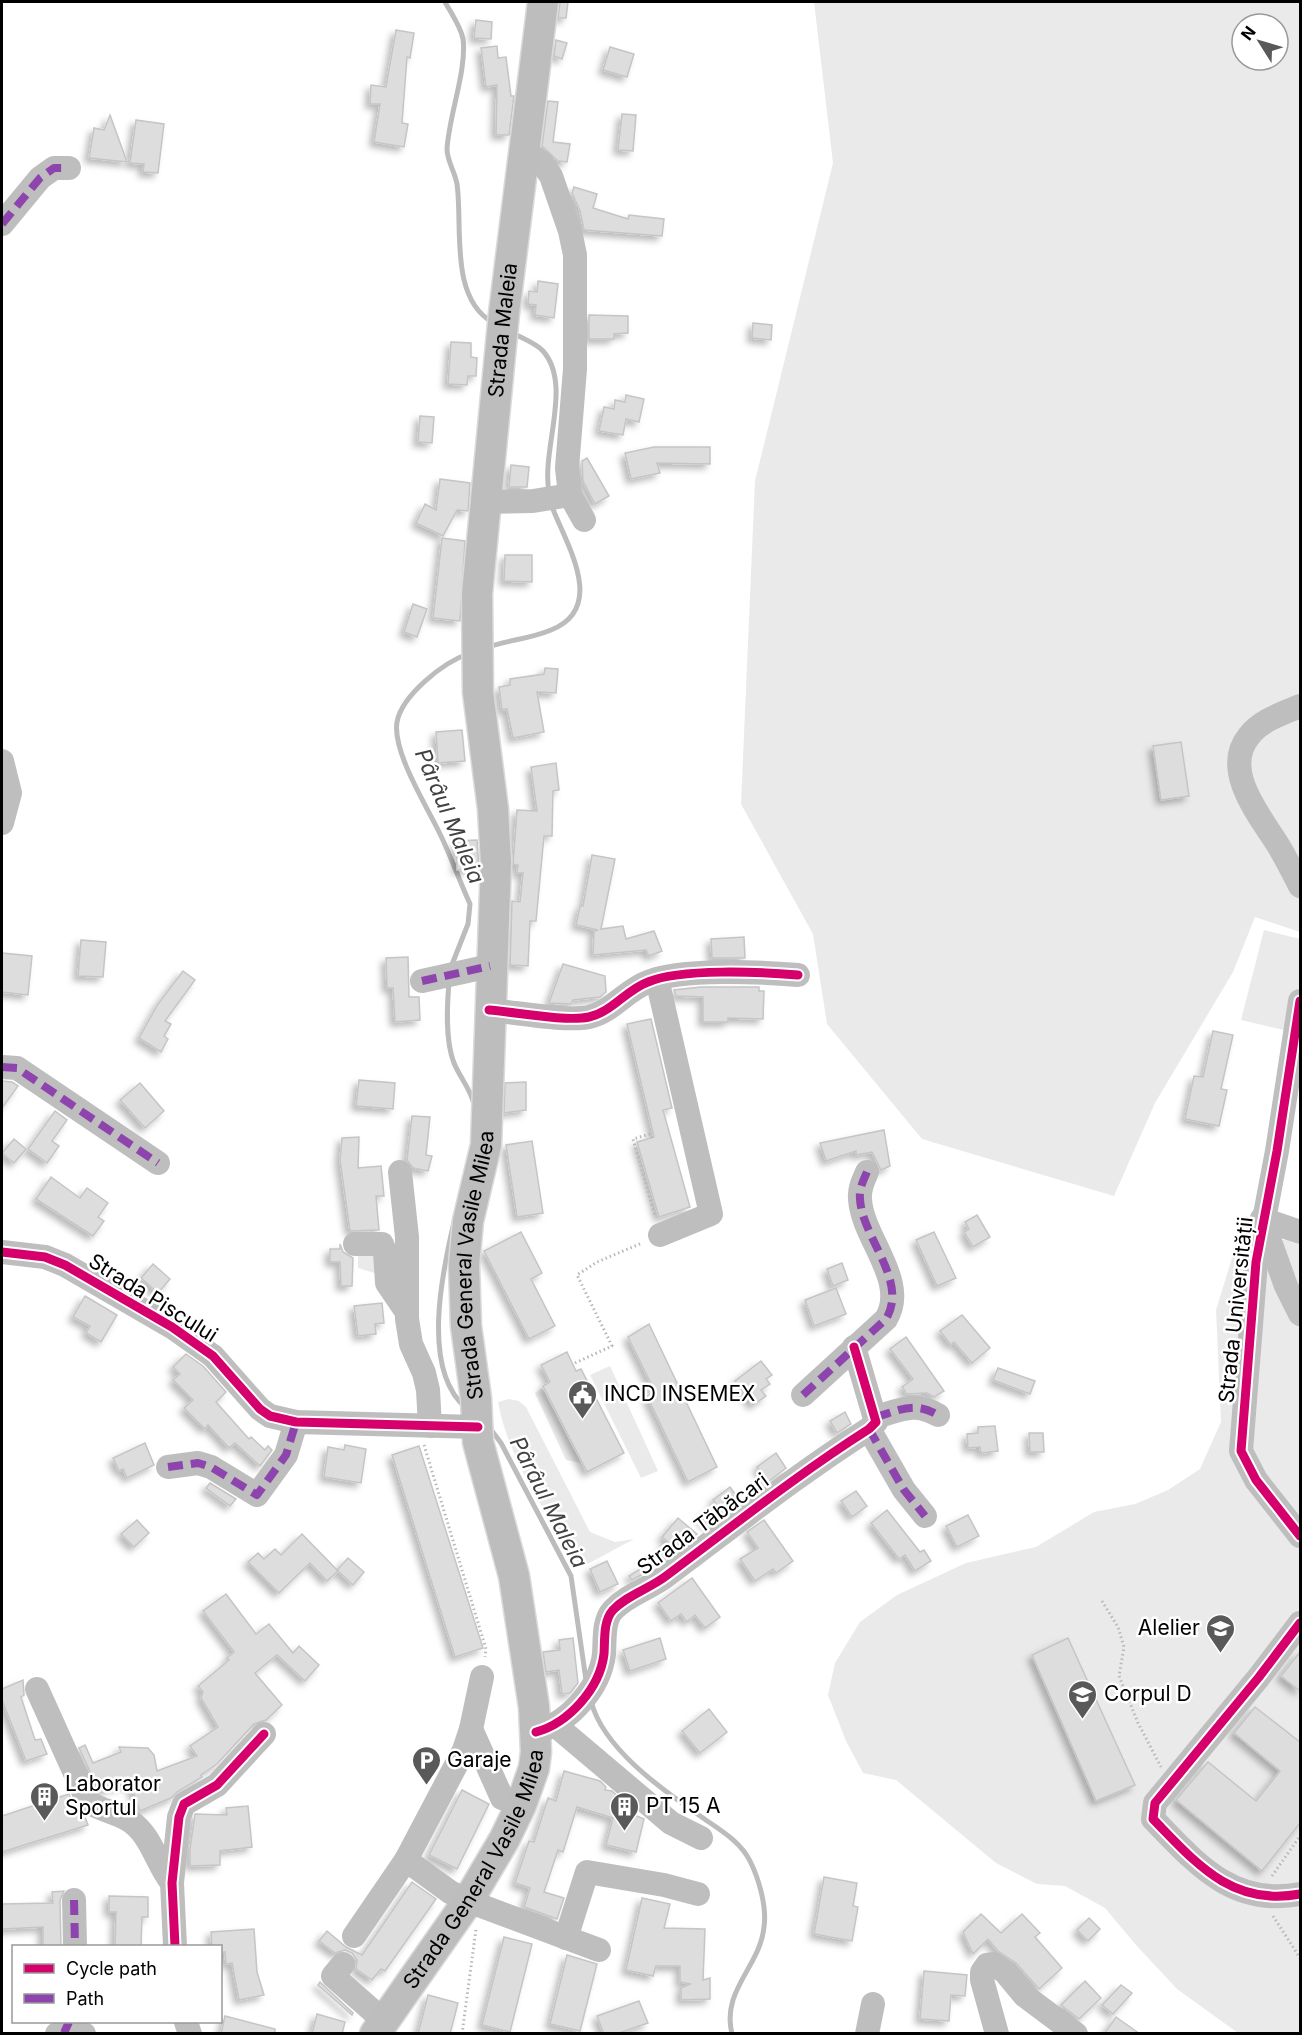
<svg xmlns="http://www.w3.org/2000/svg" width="1302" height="2035" viewBox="0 0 1302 2035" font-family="Inter,sans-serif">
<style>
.green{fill:#eaeaea;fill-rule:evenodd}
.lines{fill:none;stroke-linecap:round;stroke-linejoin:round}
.stream{stroke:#bcbcbc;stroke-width:5}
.building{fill:#ddd;stroke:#c5c5c5;stroke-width:1.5;filter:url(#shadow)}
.major-casing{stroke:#dbdbdb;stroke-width:33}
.path{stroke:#b8b8b8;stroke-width:3;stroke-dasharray:1.5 3;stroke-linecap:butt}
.minor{stroke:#bebebe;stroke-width:24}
.major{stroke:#bdbdbd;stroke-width:30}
.quiet{stroke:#8e44ad;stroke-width:8;stroke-dasharray:15 8;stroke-linecap:butt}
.cycleway-casing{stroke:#fff;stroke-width:13}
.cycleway{stroke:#d6006c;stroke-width:9}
.labels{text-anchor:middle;stroke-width:5;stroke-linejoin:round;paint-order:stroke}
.street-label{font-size:21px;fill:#000;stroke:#fff}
.poi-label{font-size:21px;fill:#000;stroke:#fff;text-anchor:start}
.water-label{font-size:22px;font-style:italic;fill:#414141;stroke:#fff}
</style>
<defs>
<filter id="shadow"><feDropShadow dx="-4.5" dy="4.5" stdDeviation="3" flood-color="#0004"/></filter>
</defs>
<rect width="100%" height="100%" fill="#fff"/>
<g class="green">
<path d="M814,2h486v930l-45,-15 -22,55 -78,131 -41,93 -192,-57 -95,-115 -14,-90 -72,-130 14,-323 78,-318zM1242,24h36v36h-36z"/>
<polygon points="1264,930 1300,939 1300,983 1288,1031 1241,1020"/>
<polygon points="1249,1237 1286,1240 1300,1245 1300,2033 1238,2033 1177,1989 1136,1945 1105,1908 1065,1886 1037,1884 996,1863 896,1780 863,1773 846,1741 828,1695 835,1663 860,1622 897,1595 966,1563 1036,1547 1094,1512 1135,1504 1168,1490 1200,1469 1221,1422 1216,1310 1236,1245"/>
<polygon points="375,1246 381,1275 358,1268 358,1248"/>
<polygon points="610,1366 658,1471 641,1478 590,1375"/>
<polygon points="542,1388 581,1463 566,1460 535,1393"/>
<path d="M509,1399l10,2 7,6 64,125 25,10 19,-3 -52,28c-33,-46 -74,-109 -84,-165z"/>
</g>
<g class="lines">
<g class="stream">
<path d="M445,2c6,11 16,25 18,37 4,31 -14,76 -16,110 0,12 8,23 10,35 6,41 -8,113 35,138"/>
<path d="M511,332c10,6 25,11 32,19 30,34 -2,98 6,141"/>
<path d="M488,647c20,-7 42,-8 63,-17 58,-23 13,-89 0,-126"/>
<path d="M451,967l17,-43 2,-20c-10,-22 -19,-47 -29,-68 -13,-28 -49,-84 -44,-114 5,-27 47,-60 71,-68"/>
<path d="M449,982c-2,24 -4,58 5,81 6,15 17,26 20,42"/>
<path d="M454,1222c-12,51 -33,148 12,186"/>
<polyline points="489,1427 501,1443 571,1576 586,1680"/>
<path d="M591,1701c12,48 73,90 112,117 17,12 37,23 47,43 9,18 17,46 14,66 -4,40 -43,63 -32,107"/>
</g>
</g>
<g class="building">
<polygon points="560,2 568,2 566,18 558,18"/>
<polygon points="476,20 492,22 491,39 474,38"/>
<polygon points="396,30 414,33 410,58 407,57 402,123 408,124 404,147 374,142 380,104 370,104 371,85 386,87"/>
<polygon points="556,40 567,43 562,59 554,56"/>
<polygon points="497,46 498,58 506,57 511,96 514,96 509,135 496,135 497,85 486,87 481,48"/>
<polygon points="610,47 634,54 627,77 603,70"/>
<polygon points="548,101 558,102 553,142 570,144 567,162 558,161 542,146"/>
<polygon points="622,114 636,115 633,151 618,150"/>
<polygon points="110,115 127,162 89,158 94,128 104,130"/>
<polygon points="136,120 164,124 158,173 143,172 144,164 130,163"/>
<polygon points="574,187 597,194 593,208 628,219 629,215 664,219 662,236 584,230 580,211 572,193"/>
<polygon points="538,281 558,284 554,318 535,315 536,305 528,304 529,291 537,292"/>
<polygon points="589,315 628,316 628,333 614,334 614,339 589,339"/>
<polygon points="753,323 772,325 771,340 752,338"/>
<polygon points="451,342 471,343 471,357 477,358 476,376 468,376 467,385 448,384"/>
<polygon points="626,395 644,399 639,422 626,419 623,435 599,431 604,407 614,409 615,400 625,402"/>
<polygon points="420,416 434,417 432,443 418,442"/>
<polygon points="654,447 710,447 710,464 657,463 660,473 631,479 625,453"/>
<polygon points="587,458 609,496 595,504 583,481 582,461"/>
<polygon points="511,465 529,467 527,487 509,487"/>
<polygon points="440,479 470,483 468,511 457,510 443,536 416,523 425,504 436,510"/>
<polygon points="442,538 465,541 460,621 433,618"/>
<polygon points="505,555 532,555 532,582 504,581"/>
<polygon points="413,604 427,609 417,637 404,632"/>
<polygon points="545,668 558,669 556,693 537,692 544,732 513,738 507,709 502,710 499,687 510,685 510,679 544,674"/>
<polygon points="462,730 465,761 438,763 436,732"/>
<polygon points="1181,742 1189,796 1161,800 1153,746"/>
<polygon points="556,763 559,790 553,791 552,836 544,836 536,921 530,921 528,966 510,965 512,901 520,902 523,873 517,873 518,865 513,864 517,810 537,811 531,767"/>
<polygon points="477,840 479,868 457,870 456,841"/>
<polygon points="592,855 615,859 601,929 623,926 626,939 654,931 662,951 649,956 646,950 593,955 594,931 598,930 576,925 580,906 583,906"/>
<polygon points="744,937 745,958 712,958 711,939"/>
<polygon points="81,940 106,942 103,977 78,976"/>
<polygon points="2,953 32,956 28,995 2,992"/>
<polygon points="408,957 409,997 419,997 420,1020 395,1022 393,988 387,988 386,958"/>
<polygon points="563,964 605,976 606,992 600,997 573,1000 571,1004 549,1003"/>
<polygon points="183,971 195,980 165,1021 171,1024 164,1036 168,1039 161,1052 139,1038 158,1004"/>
<polygon points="701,987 759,987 759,991 764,991 763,1019 728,1018 728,1022 703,1022 703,997 676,996 674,990"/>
<polygon points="651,1019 672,1108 663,1110 690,1207 659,1217 637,1142 654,1137 627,1024"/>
<polygon points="1213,1031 1233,1035 1221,1089 1227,1090 1219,1126 1185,1119 1194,1076 1203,1077"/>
<polygon points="359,1080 395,1083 393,1109 356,1106"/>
<polygon points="2,1081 12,1082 18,1086 2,1108"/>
<polygon points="526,1082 526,1110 504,1113 505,1083"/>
<polygon points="140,1083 164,1111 145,1128 120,1100"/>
<polygon points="55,1111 67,1120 52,1141 59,1146 47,1163 28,1149"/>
<polygon points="412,1116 430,1117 426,1155 432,1156 428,1171 413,1168 407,1160"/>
<polygon points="884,1130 890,1166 881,1170 872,1152 856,1155 856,1151 826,1161 820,1143"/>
<polygon points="359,1137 358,1168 381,1166 384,1196 376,1196 379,1230 350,1231 340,1160 342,1138"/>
<polygon points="14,1139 26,1149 14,1163 2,1153"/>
<polygon points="532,1141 543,1213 517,1217 506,1145"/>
<polygon points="51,1177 80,1198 87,1188 108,1203 98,1217 104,1221 93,1236 36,1199"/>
<polygon points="977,1215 990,1237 973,1247 964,1232 969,1229 965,1222"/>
<polygon points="521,1232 542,1273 531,1279 555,1326 529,1339 484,1251"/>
<polygon points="934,1232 956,1278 937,1286 916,1240"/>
<polygon points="340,1244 343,1252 353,1258 352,1286 341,1286 340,1262 330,1262 330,1249 340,1249"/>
<polygon points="842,1263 848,1280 833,1286 827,1269"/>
<polygon points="153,1264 170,1279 158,1293 141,1278"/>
<polygon points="836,1288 846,1314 814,1326 805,1300"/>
<polygon points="85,1296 117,1315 101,1342 86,1333 90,1326 73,1317"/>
<polygon points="382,1303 384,1323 375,1324 376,1334 358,1336 354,1306"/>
<polygon points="962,1315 990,1348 972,1363 954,1342 951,1345 940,1331"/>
<polygon points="649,1324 717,1467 688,1482 647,1396 655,1392 628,1337"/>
<polygon points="906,1337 944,1391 934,1397 927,1393 907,1394 902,1387 913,1379 890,1349"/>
<polygon points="567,1352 576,1371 581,1369 624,1453 587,1472 543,1386 550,1382 541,1365"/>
<polygon points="186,1354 203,1366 226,1392 216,1402 249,1439 251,1437 265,1450 268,1446 272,1450 260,1466 235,1443 229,1448 208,1425 205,1429 184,1408 193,1400 173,1380 180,1374 173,1367"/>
<polygon points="761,1361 772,1375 766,1379 770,1384 761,1390 766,1396 753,1405 735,1381"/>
<polygon points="998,1368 1035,1381 1030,1394 993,1380"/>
<polygon points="845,1412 851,1424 837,1433 830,1421"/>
<polygon points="995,1426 998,1451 981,1453 980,1447 968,1448 967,1434 978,1433 978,1427"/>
<polygon points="1029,1433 1043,1433 1044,1452 1030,1452"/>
<polygon points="145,1443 154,1465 127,1478 123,1469 119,1471 113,1458"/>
<polygon points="345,1445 366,1449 361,1483 324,1477 328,1447 344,1450"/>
<polygon points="419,1446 483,1648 455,1657 392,1455"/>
<polygon points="776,1453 786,1468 768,1482 757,1467"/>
<polygon points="210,1483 236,1499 230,1506 206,1488"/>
<polygon points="730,1487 741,1502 708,1526 701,1517 716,1504 713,1500"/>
<polygon points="856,1491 867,1506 852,1517 841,1501"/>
<polygon points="887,1510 920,1552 924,1550 931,1561 915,1571 905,1555 899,1559 871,1523"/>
<polygon points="968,1515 979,1536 957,1547 946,1526"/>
<polygon points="678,1518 697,1534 665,1559 658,1554 668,1542 662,1537"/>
<polygon points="137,1520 149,1533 134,1547 121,1534"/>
<polygon points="764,1520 793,1561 776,1573 773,1569 755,1581 740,1559 758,1548 747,1532"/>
<polygon points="302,1534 338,1571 327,1581 310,1563 279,1593 248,1562 258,1553 264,1559 275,1549 281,1555"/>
<polygon points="348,1558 364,1572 353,1585 337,1570"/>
<polygon points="607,1561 618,1584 600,1592 590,1569"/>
<polygon points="645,1566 648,1571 632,1580 629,1576"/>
<polygon points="692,1578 720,1617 705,1628 695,1615 687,1622 681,1614 671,1621 658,1603"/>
<polygon points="226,1594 256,1634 269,1624 293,1653 299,1646 319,1665 305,1681 277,1655 255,1673 282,1705 266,1720 254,1724 217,1764 201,1775 202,1777 177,1792 171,1798 140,1811 130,1783 99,1791 79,1748 85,1745 93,1763 121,1752 119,1747 148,1748 154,1755 157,1771 197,1756 190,1746 218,1727 201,1698 203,1692 198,1686 229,1660 227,1658 234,1652 203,1611"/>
<polygon points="573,1638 578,1683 570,1693 562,1694 559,1670 546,1672 543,1652 560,1650 559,1640"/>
<polygon points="660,1638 666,1659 630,1671 623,1650"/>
<polygon points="1068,1638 1135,1785 1096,1801 1032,1655"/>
<polygon points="1300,1652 1300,1691 1281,1676"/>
<polygon points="23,1680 24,1695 21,1697 35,1740 41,1739 47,1754 26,1761 2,1700 2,1689"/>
<polygon points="1255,1707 1300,1742 1300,1823 1262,1871 1176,1800 1208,1762 1256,1801 1280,1771 1234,1733"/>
<polygon points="709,1709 727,1732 700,1753 682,1731"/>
<polygon points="564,1771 600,1781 606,1787 605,1790 612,1791 629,1806 627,1812 644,1819 636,1852 606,1845 613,1818 577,1807 563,1852 558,1850 544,1892 564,1898 557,1919 524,1907 530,1888 515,1883 529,1841 534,1842 548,1798 556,1801"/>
<polygon points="462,1790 489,1804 457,1869 429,1855"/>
<polygon points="69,1794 75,1808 85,1817 88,1825 2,1852 2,1816"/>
<polygon points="248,1806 252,1847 220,1851 220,1865 190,1866 190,1849 195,1814 227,1815 226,1808"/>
<polygon points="824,1877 857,1883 853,1906 858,1907 852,1941 814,1934"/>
<polygon points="412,1882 436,1899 385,1971 381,1969 372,1980 356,1969 357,1960 352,1953 345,1950 335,1953 319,1941 327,1931 346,1947 362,1955"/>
<polygon points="64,1891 60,1900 61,1947 43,1947 43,1927 2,1929 2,1904 53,1903 52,1892"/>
<polygon points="109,1896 148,1897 148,1917 142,1917 141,1947 115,1947 116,1912 109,1912"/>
<polygon points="642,1898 670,1904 664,1928 705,1929 703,1980 710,1978 710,1999 681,2000 681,1988 690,1984 680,1982 680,1966 656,1966 653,1976 626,1970"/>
<polygon points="981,1914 1001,1933 1022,1914 1040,1933 1035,1937 1062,1968 1039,1989 1016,1963 998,1951 988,1939 973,1954 963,1932"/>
<polygon points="1089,1918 1100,1929 1088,1941 1077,1930"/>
<polygon points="254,1929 257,1972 264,1995 239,2000 232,1963 226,1964 225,1952 220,1953 220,1947 212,1947 211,1932"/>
<polygon points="504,1937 532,1944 510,2032 482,2025"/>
<polygon points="567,1955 597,1964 580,2031 550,2024"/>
<polygon points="924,1971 967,1975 965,1996 951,1995 949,2021 920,2019"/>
<polygon points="1085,1981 1101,1998 1079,2019 1061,2005"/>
<polygon points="320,1982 353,2013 352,2015 318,1985"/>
<polygon points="1121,1985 1132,1993 1113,2014 1102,2005"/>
<polygon points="428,1995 458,2003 450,2034 418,2034"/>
<polygon points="639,2001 648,2023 616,2034 604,2034 597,2016"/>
<polygon points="317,2014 345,2022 342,2034 312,2034"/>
<polygon points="225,2016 275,2029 275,2034 221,2034"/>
<polygon points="1116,2017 1140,2034 1104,2034"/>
</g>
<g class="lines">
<defs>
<g id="major">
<path id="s1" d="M375,2034l93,-133 36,-61 17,-35 13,-37 2,-16 -2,-45 -20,-131 -36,-134 -2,-44 -10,-72 -2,-61 4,-44 18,-76 10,-283 -3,-53 -15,-117 -1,-98 27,-281 39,-311"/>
</g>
</defs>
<use href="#major" class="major-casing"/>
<g class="path">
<polyline points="652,1138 650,1134 633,1139 655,1216"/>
<polyline points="575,1363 612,1346 577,1275 597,1262 642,1243"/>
<polyline points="424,1445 486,1649 485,1657"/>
<polyline points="1102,1601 1118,1627 1124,1647 1119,1676 1138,1723 1161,1767"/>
<polyline points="1272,1876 1300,1836"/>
<polyline points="1273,1916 1300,1958"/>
<polyline points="462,2034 476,1929"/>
</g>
<g class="minor">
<polyline points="523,150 542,163 551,176 570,231 575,255 575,369 567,468 570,495"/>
<polyline points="2,224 40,178 54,168 69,168"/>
<polyline points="485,502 533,501 570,495 584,520"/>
<path d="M1300,706c-18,8 -39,14 -51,30 -28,34 11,80 29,109 8,13 15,27 22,41"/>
<polyline points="2,761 10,793 2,823"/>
<polyline points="657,979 711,1214 660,1235"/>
<polyline points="422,981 490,966"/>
<polyline points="1300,1001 1277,1151 1256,1262 1241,1451 1256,1480 1300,1536"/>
<path d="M489,1010c26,2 77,12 100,7 23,-5 37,-27 59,-35 33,-14 113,-10 150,-7"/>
<polyline points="2,1067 17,1068 158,1163"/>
<polyline points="400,1172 407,1237 407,1319 411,1344 424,1373 428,1390 430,1426"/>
<polyline points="1262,1219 1286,1286 1300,1314"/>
<polyline points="1262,1219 1300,1232"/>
<polyline points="355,1244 382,1244 385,1252 387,1283 406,1311"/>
<polyline points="2,1252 45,1257 65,1265 172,1327 213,1356 260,1409 270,1416 296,1422 478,1427"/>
<path d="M803,1395l83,-76c23,-38 -24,-81 -26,-120 -1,-10 3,-18 7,-27"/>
<path d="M876,1417c25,-7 38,-16 62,-2"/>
<polyline points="869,1429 904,1490 925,1516"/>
<polyline points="168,1467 198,1463 211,1467 257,1495 286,1455 296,1422"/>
<path d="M1300,1623l-41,54 -104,126 -2,16c43,44 79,88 147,75"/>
<path d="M37,1689l51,113c14,9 29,10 42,19 22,15 26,42 42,62"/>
<polyline points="555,1725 671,1823 701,1838"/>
<polyline points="471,1729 482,1677"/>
<path d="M536,1732c33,-9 64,-44 68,-78 1,-14 -1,-33 9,-44 14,-15 36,-21 53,-34 67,-50 132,-102 203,-147l7,-7 -22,-75"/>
<polyline points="521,1805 502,1798 471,1729 464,1750 406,1860 450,1892 468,1901 599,1950"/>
<polyline points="74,1900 75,1946"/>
<polyline points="354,1936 406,1860"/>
<polyline points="566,1938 587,1872 664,1885 698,1894"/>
<polyline points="175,1946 172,1883 179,1817 184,1804 217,1785 264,1734"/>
<polyline points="343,1964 333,1976 384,2021"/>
<polyline points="186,2022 190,2034"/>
<polyline points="57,2034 84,2034"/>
<polyline points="867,2034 873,2004"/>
<polyline points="997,2034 982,1980 982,1972 987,1965 994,1964 1005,1972 1025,1996 1076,2034"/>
</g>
<use href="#major" class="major"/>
<g class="quiet">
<polyline points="2,224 40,178 54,168 69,168"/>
<polyline points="422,981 490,966"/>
<polyline points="2,1067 17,1068 158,1163"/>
<path d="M803,1395l83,-76c23,-38 -24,-81 -26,-120 -1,-10 3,-18 7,-27"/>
<path d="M876,1417c25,-7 38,-16 62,-2"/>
<polyline points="869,1429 904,1490 925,1516"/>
<polyline points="168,1467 198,1463 211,1467 257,1495 286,1455 296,1422"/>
<polyline points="74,1900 75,1946"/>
<polyline points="64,2033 69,2022"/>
</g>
<defs>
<g id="cycleway">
<polyline points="1300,1001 1277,1151 1256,1262 1241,1451 1256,1480 1300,1536"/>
<path d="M489,1010c26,2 77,12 100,7 23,-5 37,-27 59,-35 33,-14 113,-10 150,-7"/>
<polyline points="2,1252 45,1257 65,1265 172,1327 213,1356 260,1409 270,1416 296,1422 478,1427"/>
<path d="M1300,1623l-41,54 -104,126 -2,16c43,44 79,88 147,75"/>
<path d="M536,1732c33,-9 64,-44 68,-78 1,-14 -1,-33 9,-44 14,-15 36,-21 53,-34 67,-50 132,-102 203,-147l7,-7 -22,-75"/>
<polyline points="175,1946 172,1883 179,1817 184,1804 217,1785 264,1734"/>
</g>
</defs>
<use href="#cycleway" class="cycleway-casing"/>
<use href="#cycleway" class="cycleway"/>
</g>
<defs>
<symbol id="civic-pin" viewBox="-11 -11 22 30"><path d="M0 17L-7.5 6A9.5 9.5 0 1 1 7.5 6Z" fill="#595959" stroke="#fff"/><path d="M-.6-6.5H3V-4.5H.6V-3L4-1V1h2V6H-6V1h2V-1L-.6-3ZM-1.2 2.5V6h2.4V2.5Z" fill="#fff"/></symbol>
<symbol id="university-pin" viewBox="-11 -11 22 30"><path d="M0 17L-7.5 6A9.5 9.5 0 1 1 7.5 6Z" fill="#595959" stroke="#fff"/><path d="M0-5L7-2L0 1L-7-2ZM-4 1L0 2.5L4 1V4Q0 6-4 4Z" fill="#fff"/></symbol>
<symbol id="parking-pin" viewBox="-11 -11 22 30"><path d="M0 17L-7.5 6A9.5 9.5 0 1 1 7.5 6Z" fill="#595959" stroke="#fff"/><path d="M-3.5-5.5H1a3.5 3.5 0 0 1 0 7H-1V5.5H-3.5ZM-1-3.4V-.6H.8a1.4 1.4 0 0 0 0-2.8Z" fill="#fff"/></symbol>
<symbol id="building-pin" viewBox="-11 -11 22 30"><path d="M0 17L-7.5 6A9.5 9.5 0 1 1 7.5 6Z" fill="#595959" stroke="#fff"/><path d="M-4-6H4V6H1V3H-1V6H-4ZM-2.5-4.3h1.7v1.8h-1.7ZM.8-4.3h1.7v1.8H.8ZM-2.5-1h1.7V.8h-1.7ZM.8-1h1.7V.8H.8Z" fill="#fff"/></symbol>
</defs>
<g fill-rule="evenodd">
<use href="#civic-pin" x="566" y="1378" width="33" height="45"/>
<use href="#university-pin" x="1204" y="1612" width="33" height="45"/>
<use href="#university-pin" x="1066" y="1678" width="33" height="45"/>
<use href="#parking-pin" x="410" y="1744" width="33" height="45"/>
<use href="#building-pin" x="28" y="1780" width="33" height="45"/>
<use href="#building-pin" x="608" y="1790" width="33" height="45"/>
</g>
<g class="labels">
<g class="street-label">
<text dy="7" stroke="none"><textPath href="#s1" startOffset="1761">Strada Maleia</textPath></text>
<text dy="7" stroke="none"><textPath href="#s1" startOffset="822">Strada General Vasile Milea</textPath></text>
<text transform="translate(153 1298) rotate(32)" y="7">Strada Piscului</text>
<text transform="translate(1236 1310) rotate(-84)" y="7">Strada Universității</text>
<text transform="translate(703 1524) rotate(-36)" y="7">Strada Tăbăcari</text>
<text dy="7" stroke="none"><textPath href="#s1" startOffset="194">Strada General Vasile Milea</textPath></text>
</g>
<g class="poi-label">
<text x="604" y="1401">INCD INSEMEX</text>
<text x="1200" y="1635" text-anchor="end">Alelier</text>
<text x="1104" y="1701">Corpul D</text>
<text x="447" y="1767">Garaje</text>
<text x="65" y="1791">Laborator<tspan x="65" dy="24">Sportul</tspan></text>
<text x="646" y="1813">PT 15 A</text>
</g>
<g class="water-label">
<text transform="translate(450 816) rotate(67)" y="8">Pârâul Maleia</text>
<text transform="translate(549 1502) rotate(63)" y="8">Pârâul Maleia</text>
</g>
</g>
<rect width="1302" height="2035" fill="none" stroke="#000000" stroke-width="6"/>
<rect x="12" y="1945" width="210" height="78" fill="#ffffff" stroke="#999999" stroke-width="1.5"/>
<rect x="24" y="1964" width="30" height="9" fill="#d6006c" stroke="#999999" stroke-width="1.5"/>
<text x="66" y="1975" font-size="18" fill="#000000">Cycle path</text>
<rect x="24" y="1994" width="30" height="9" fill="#8e44ad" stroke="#999999" stroke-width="1.5"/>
<text x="66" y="2005" font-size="18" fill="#000000">Path</text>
<g transform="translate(1260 42) rotate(307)"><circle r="28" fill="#ffffff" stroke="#999999" stroke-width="1.5"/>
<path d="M0-4.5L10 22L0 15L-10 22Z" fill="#595959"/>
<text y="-9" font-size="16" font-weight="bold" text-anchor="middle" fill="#000000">N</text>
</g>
</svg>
